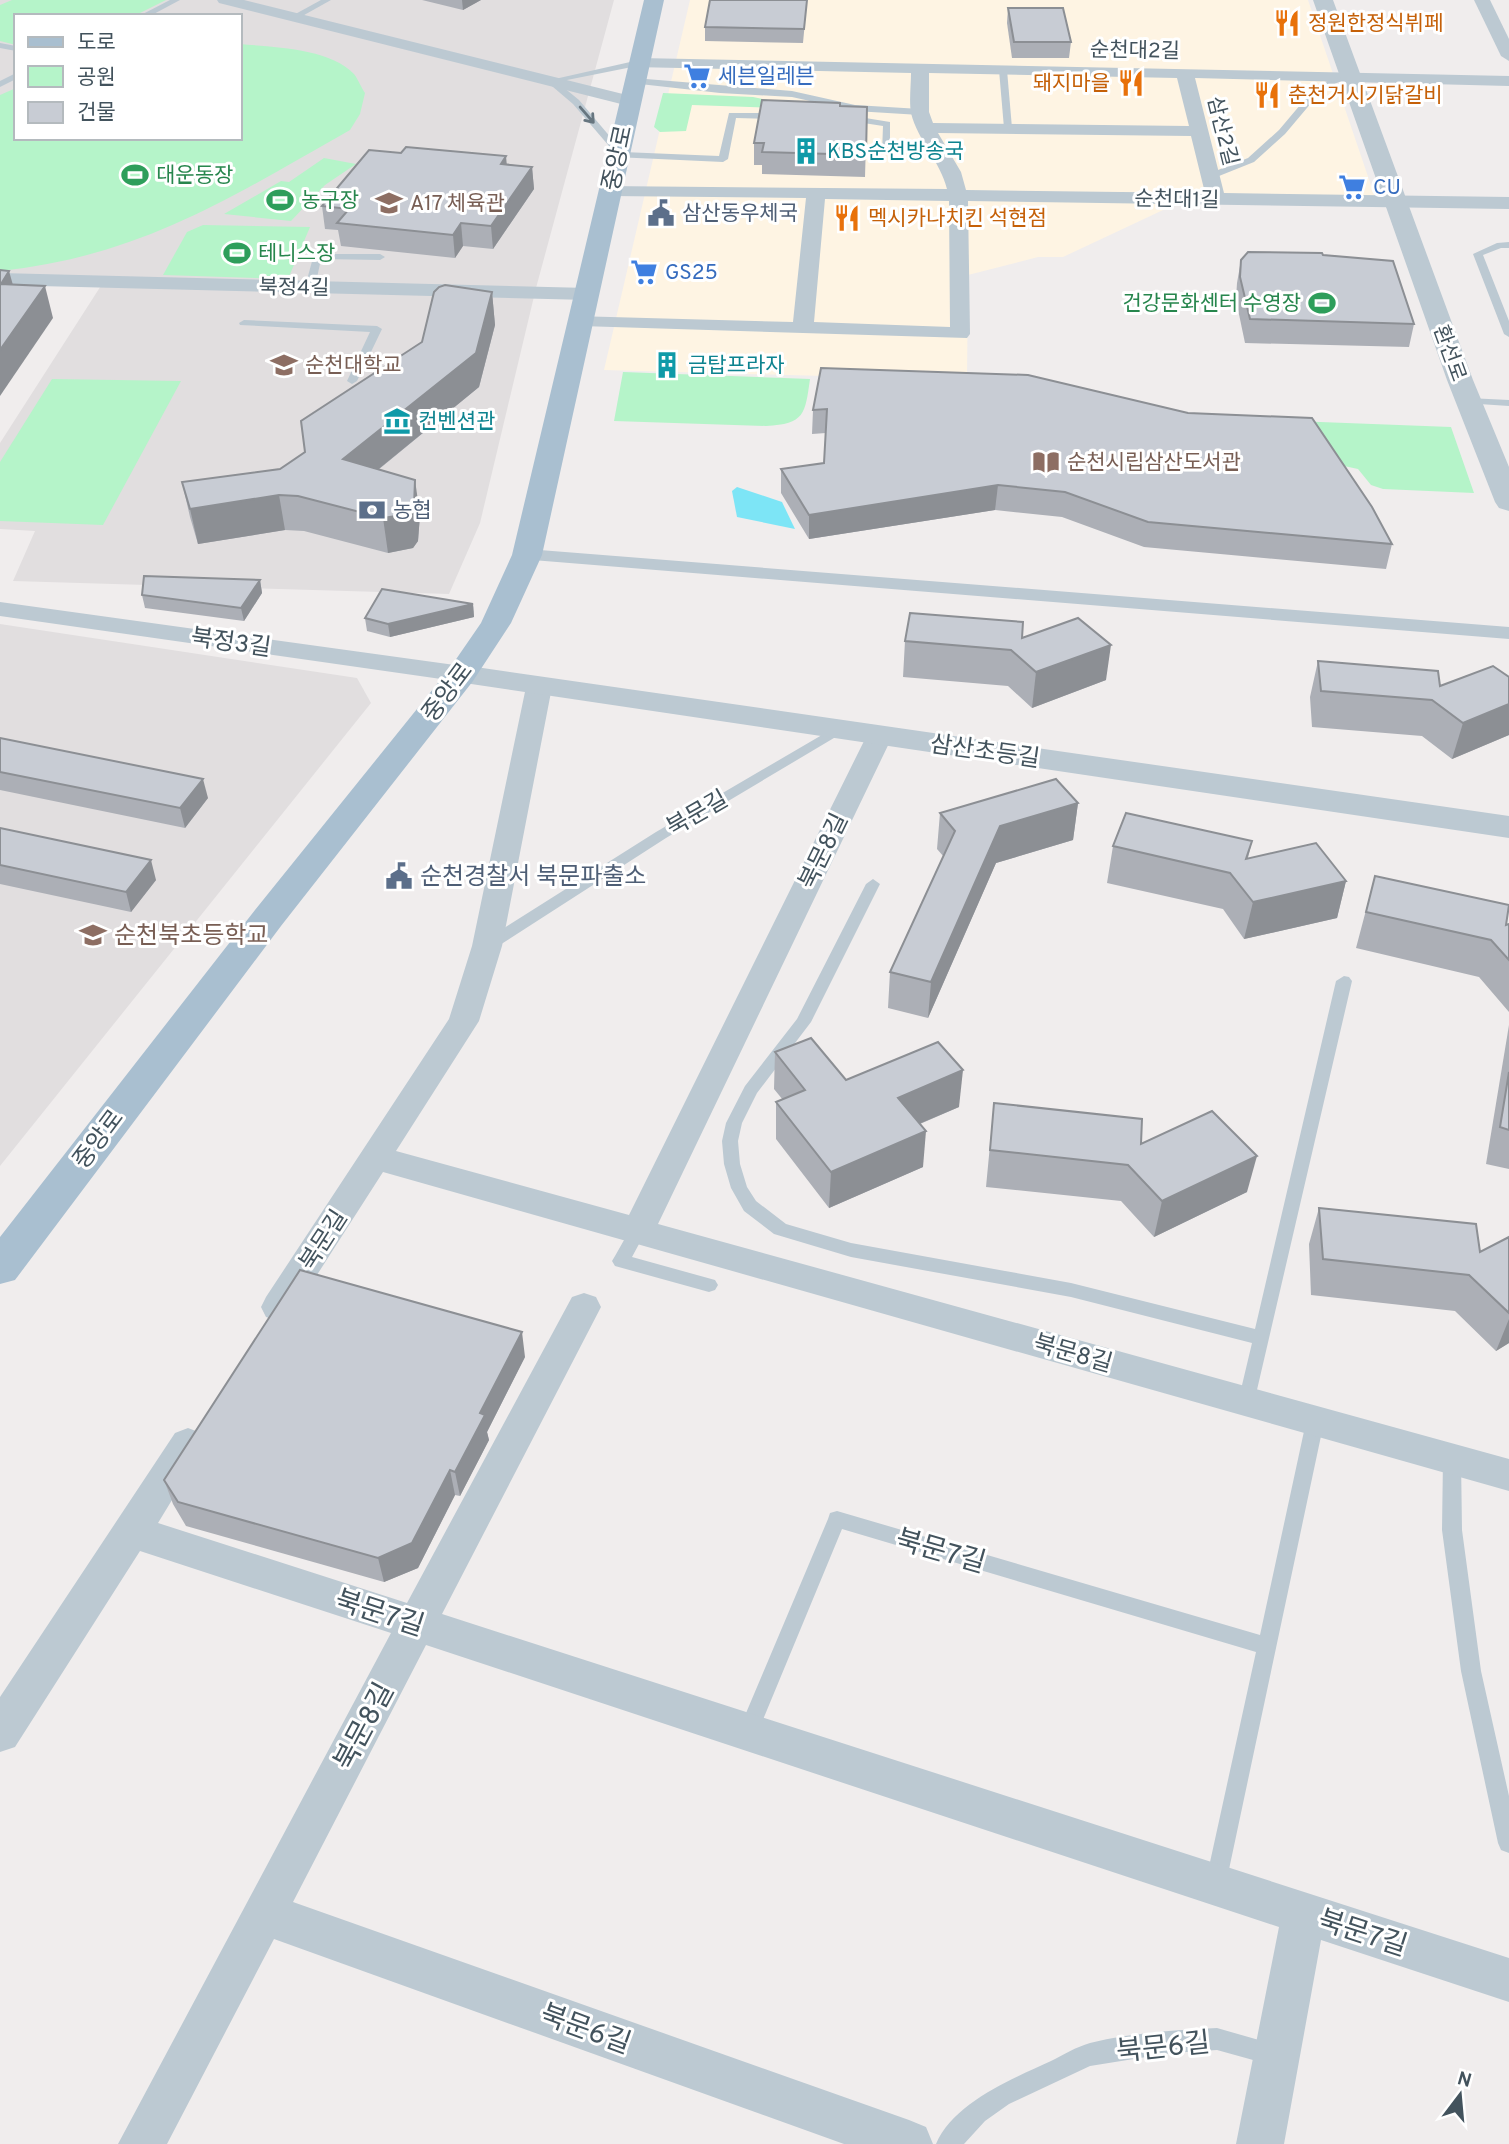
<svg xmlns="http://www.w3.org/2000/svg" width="1509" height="2144" viewBox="0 0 1509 2144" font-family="Overpass,'Noto Sans KR',sans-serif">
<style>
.commercial{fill:#fef4e3}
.education{fill:#e1dedf;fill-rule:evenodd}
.green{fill:#b5f4c9}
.water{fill:#7de5f6}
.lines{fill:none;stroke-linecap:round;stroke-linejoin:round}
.service{fill:#bcc9d2;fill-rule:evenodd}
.pedestrian{fill:#bcc9d2;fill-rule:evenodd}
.minor{fill:#bcc9d2;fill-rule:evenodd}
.tertiary{fill:#bcc9d2;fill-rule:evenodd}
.primary{fill:#a9bfd0;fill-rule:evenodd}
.wall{fill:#acafb6}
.shaded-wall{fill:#8c8f94}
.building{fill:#c8ccd4;stroke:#8c8f94;stroke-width:2}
.oneway{stroke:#677680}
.labels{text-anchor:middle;stroke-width:6;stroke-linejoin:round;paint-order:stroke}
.far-food-label{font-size:21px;fill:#c56008;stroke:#fff;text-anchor:start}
.far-street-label{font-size:21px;fill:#43535d;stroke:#fff}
.far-shop-label{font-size:21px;fill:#366cbe;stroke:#fff;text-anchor:start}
.far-culture-label{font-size:21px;fill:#0d838f;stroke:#fff;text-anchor:start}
.far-leisure-label{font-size:21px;fill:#27864d;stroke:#fff;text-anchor:start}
.far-education-label{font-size:21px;fill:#785e54;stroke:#fff;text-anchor:start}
.far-service-label{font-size:21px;fill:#4e5e75;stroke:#fff;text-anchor:start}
.street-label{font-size:24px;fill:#43535d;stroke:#fff}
.service-label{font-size:24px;fill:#4e5e75;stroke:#fff;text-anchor:start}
.education-label{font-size:24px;fill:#785e54;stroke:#fff;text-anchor:start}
.near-street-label{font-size:28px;fill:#43535d;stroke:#fff}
</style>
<rect width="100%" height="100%" fill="#f0eded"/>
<polygon class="commercial" points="690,0 1308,0 1377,203 1178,203 1063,257 1038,257 968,275 967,380 604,370"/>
<g class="education">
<path d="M0,0h614l-78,288 -56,235 -31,71 -436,-13 22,-50 -35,-2v-86l104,-162 -104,-3zM16,16h224v122h-224z"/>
<polygon points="0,624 357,678 371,703 0,1166"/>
</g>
<g class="green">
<polygon points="12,0 166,0 134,16 16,16 16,45 0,41 0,5"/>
<path d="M240,44c33,3 90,4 114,30 4,5 7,13 11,19l-5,21 -10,16c-120,68 -209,126 -350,141v-176l16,-7v50h224z"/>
<polygon points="663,93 753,97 811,109 692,105 686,131 660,132 654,127"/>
<polygon points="324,158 356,164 325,185 291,221 224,214 281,181 289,182"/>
<polygon points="203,225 310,227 288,279 163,275 187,232"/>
<path d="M623,372l187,7c-5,35 -5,45 -44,47l-152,-5z"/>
<polygon points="52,379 181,381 103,525 0,521 0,462"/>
<polygon points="1294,421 1451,427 1474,493 1383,489 1371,485 1358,469 1344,466"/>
</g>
<polygon class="water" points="737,487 782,502 795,529 737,517 732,491"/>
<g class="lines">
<g class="service">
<polygon points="170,0 180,0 150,16 139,16"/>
<polygon points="321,0 331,0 297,19 290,17"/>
<polygon points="0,43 16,46 16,51 0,48"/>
<polygon points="639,60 643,63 642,65 557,82 579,100 623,152 719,156 729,113 779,113 783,116 779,119 736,118 728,159 723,162 615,157 615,153 573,104 546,81"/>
<polygon points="1003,67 1007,70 1012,128 1008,131 1004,128 999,70"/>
<polygon points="16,73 16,79 0,87 0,81"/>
<polygon points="1346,74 1353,76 1323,89 1285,134 1254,162 1214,178 1208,178 1208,174 1248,158 1279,130 1317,85"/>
<polygon points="634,78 792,91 855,105 920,109 924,112 920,115 855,111 792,97 720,93 631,83 631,79"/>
<polygon points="847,115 890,122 890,155 882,153 883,126 844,120 843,118"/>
<polygon points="1509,242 1509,248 1501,248 1483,255 1509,321 1509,337 1504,334 1473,254 1497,243"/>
<polygon points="314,254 380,254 385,257 380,260 321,259 315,287 310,290 305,287"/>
<polygon points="244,320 377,326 382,329 357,381 352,384 347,381 370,332 240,325 239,323"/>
<polygon points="1468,398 1509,400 1509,406 1464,403 1463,401"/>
<polygon points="839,725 846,729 844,732 666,838 492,950 482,950 480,946 482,942 656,832"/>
<polygon points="873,879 880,884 811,1022 757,1093 742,1123 738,1141 740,1164 747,1187 756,1201 786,1224 851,1243 1071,1283 1255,1329 1336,981 1344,976 1349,977 1352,981 1253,1407 1247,1410 1241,1407 1238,1402 1252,1343 1071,1297 851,1257 774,1234 744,1211 731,1188 724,1164 722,1141 726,1123 745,1086 797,1019 866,884"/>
<polygon points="638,1224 644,1226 646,1231 632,1257 715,1280 718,1285 715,1290 709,1292 615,1266 612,1261 615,1256 632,1226"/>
<polygon points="1315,1414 1321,1417 1324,1422 1224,1893 1216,1896 1208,1893 1205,1885 1256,1652 842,1529 755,1739 748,1742 741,1739 738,1732 828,1519 830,1513 837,1511 1260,1635 1306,1422 1309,1417"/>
<polygon points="1452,1451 1459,1453 1461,1459 1462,1530 1481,1671 1509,1796 1509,1853 1501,1850 1498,1843 1461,1671 1442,1530 1443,1459 1445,1453"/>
<path d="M1217,2028l66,19 3,8 -3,8 -8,3 -58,-16 -46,3 -81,13 -81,38 -24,17 -21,23h-28c18,-42 76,-65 115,-83 12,-6 25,-14 39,-18 40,-10 85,-13 127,-15z"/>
</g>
<polygon class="pedestrian" points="527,549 1509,627 1509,639 520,559 518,555 520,551"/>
<g class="minor">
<polygon points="217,0 244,0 635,97 638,101 629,106 219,3"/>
<polygon points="1474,0 1490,0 1509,39 1509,61 1501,56"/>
<path d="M639,58l870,18v10l-314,-8 29,115 285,4v12l-541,-8 2,133 -3,4 -386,-12 -10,-6 3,-4 219,6 13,-124 -196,-2 -7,-2 -2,-4 2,-4 344,3c-7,-28 -29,-48 -36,-76 -2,-12 0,-28 0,-40l-278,-6 -2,-4 2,-4zM929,73l248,5 12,48 -256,-3 -4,-11zM938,133l253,3 14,57 -239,-3 -5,-18zM825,199l124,2 1,126 -136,-5z"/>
<polygon points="0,273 588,288 598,294 588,300 0,285"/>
<polygon points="0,602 462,666 471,669 475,674 471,679 462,682 0,616"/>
<polygon points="539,679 548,681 552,687 502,946 479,1021 396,1151 629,1215 867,735 871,729 889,729 893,735 658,1224 1509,1459 1509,1491 383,1172 290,1317 278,1321 266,1317 261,1307 266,1297 449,1019 472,946 526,687 530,681"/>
<polygon points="584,1293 596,1297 601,1307 442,1614 1509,1958 1509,2002 1321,1940 1284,2144 1236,2144 1279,1927 426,1645 293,1902 909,2120 926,2127 933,2144 844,2144 274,1939 167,2144 118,2144 391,1633 140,1551 15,1747 0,1752 0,1697 175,1433 188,1428 201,1433 206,1444 158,1523 407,1603 572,1297"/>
</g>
<g class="tertiary">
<polygon points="1313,0 1333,0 1473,380 1509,467 1509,511 1499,508 1495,502 1447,380"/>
<polygon points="462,665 1509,816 1509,838 451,681 446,674 451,667"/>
</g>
<polygon class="primary" points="644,0 664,0 542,555 511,623 473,681 281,926 15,1280 0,1284 0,1237 255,910 450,668 481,623 512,555"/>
</g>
<g class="wall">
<polygon points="422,0 481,0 463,10"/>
<polygon points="710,0 807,0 803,43 705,41 705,27"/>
<polygon points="1008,8 1071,42 1069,58 1012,58 1007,23"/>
<polygon points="867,107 865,177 762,174 762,165 754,165 754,143"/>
<polygon points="401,153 506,156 506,164 532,167 534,189 493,249 463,246 455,258 341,246 338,230 325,229 322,206"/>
<polygon points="1323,255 1414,324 1409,347 1245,343 1236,300 1237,283 1241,260"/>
<polygon points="492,292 495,325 479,387 378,470 420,515 418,541 413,548 388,553 304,531 285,530 198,544 190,517 182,482 280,469 305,452 422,342"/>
<polygon points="821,368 1392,544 1386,569 1144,547 1062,517 995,510 809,539 781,493 781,469 824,463 826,433 812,434 813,410"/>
<polygon points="260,580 262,593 244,621 145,608 142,595"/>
<polygon points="473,604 474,617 390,637 367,631 365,618"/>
<polygon points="1022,638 1106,680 1032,708 1008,686 903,677 905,641"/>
<polygon points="1318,661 1440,686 1509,677 1509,735 1452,759 1422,736 1312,727 1310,697"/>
<polygon points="0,738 208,798 185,828 0,790"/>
<polygon points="1078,803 1073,840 996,863 928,1018 888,1008 890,972 944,857 937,849 940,813"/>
<polygon points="0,828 156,880 131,912 0,884"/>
<polygon points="1252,841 1248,858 1346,881 1337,918 1244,939 1223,909 1107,883 1113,846"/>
<polygon points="1375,876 1506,925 1509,924 1509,1012 1479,977 1356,948"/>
<polygon points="1509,1025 1509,1169 1486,1164"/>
<polygon points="775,1052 846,1080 959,1107 920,1124 923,1167 829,1208 776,1139 776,1102 783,1100 774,1089"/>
<polygon points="994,1103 1141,1144 1247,1192 1154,1237 1121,1201 986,1187"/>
<polygon points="1319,1208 1480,1252 1509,1237 1509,1343 1496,1351 1455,1311 1311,1295 1309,1244"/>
<polygon points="525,1357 487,1432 489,1440 460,1496 455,1495 418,1568 384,1582 186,1526 173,1504 164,1480"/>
</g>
<g class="shaded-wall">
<polygon points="462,0 481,0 463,10"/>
<polygon points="506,156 508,178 501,164"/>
<polygon points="532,167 534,189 493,249 491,226"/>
<polygon points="461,223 463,246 455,258 453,235"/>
<polygon points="9,271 18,303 1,284"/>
<polygon points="45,286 53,318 0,396 0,350"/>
<polygon points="492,292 495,325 479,387 348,494 343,459"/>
<polygon points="415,480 420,515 418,541 413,548 388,553 383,518"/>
<polygon points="998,485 995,510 809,539 809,515"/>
<polygon points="279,495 285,530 198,544 190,509"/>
<polygon points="260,580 262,593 244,621 241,608"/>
<polygon points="473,604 474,617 390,637 388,624"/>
<polygon points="1111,645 1106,680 1032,708 1036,672"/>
<polygon points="1509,704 1509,735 1452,759 1463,723"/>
<polygon points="203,779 208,798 185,828 180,808"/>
<polygon points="1078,803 1073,840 996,863 928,1018 931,982 1000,826"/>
<polygon points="151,860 156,880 131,912 126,892"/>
<polygon points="1346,881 1337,918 1244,939 1253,902"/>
<polygon points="963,1070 959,1107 895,1134 898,1098"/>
<polygon points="926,1131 923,1167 829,1208 831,1172"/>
<polygon points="1257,1156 1247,1192 1154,1237 1162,1201"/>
<polygon points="1509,1319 1509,1343 1496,1351"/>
<polygon points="522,1332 525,1357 487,1432 489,1440 460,1496 455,1472 480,1413"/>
<polygon points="450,1470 455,1495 418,1568 384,1582 378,1558"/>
</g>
<g class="building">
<polygon points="710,0 807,0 804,29 705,27"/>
<polygon points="1008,8 1063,8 1071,42 1014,42"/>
<polygon points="762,100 840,103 840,106 867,107 866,155 762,152 764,143 754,143"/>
<polygon points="406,147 506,156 501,164 532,167 491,226 461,223 453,235 337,223 349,209 322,206 369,150 401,153"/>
<polygon points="1248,252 1322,253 1323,255 1393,261 1414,324 1250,319 1240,277 1241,260"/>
<polygon points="0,270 9,271 1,284 45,286 0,350"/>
<polygon points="445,285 492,292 476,353 343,459 415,480 414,506 409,514 383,518 298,496 279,495 190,509 182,482 280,469 305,452 301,421 422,342 434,292 439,287"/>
<polygon points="821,368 1028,375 1188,413 1312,418 1372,507 1392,544 1148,522 1065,492 998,485 809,515 781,469 824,463 827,409 813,410"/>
<polygon points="144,576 260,580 241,608 142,595"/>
<polygon points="382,589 473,604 388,624 365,618"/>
<polygon points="910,613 1023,622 1022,638 1078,618 1111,645 1036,672 1011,650 905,641"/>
<polygon points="1318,661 1438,671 1440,686 1493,666 1509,677 1509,704 1463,723 1432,700 1321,691"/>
<polygon points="0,738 203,779 180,808 0,772"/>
<polygon points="1056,779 1078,803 1000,826 931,982 890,972 955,831 940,813"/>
<polygon points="1126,813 1252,841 1246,859 1316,843 1346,881 1253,902 1230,873 1113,846"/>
<polygon points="0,828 151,860 126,892 0,865"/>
<polygon points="1375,876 1509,905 1506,925 1509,924 1509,960 1491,940 1366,912"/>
<polygon points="811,1038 846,1080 938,1042 963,1070 898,1098 926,1131 831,1172 776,1102 805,1090 775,1052"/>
<polygon points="1509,1072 1509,1130 1500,1127"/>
<polygon points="994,1103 1142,1119 1141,1144 1212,1111 1257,1156 1162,1201 1128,1165 990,1150"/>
<polygon points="1319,1208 1476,1224 1480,1252 1509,1237 1509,1313 1469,1275 1323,1259"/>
<polygon points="300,1270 522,1332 480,1413 485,1415 455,1472 450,1470 412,1543 378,1558 178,1502 164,1480"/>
</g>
<defs><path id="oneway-shaft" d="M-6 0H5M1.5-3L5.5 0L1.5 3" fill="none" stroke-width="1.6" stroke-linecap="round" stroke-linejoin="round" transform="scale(1.75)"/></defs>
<use class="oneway" href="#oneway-shaft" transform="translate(587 115) rotate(49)"/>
<defs>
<symbol id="restaurant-bare" viewBox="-9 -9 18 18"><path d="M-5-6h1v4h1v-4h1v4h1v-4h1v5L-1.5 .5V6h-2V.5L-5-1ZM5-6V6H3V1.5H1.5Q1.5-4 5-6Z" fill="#e8710a" stroke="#fff" stroke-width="2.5" paint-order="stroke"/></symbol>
<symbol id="supermarket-bare" viewBox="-9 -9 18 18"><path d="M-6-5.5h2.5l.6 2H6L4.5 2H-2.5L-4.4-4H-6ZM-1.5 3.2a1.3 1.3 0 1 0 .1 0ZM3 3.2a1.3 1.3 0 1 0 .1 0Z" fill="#3f7fe0" stroke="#fff" stroke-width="2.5" paint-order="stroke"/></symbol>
<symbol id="building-bare" viewBox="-9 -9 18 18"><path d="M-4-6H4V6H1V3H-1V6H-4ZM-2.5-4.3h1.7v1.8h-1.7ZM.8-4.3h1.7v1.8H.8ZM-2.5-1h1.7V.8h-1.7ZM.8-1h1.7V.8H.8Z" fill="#0f9aa8" stroke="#fff" stroke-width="2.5" paint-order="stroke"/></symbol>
<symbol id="stadium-bare" viewBox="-9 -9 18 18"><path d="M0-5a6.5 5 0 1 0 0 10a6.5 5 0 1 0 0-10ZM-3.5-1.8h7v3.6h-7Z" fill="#2e9e5b" stroke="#fff" stroke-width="2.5" paint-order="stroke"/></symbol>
<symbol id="university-bare" viewBox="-9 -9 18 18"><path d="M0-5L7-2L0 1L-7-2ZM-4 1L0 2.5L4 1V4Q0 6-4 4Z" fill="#8d6e63" stroke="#fff" stroke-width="2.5" paint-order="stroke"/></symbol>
<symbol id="civic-bare" viewBox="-9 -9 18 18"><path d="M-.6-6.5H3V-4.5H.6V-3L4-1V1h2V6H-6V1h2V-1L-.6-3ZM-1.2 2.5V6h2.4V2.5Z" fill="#5c6f8a" stroke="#fff" stroke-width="2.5" paint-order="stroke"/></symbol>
<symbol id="museum-bare" viewBox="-9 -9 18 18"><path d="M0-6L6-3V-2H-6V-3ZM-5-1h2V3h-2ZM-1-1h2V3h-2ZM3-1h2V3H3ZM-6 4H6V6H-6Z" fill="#0f9aa8" stroke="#fff" stroke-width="2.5" paint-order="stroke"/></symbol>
<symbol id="library-bare" viewBox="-9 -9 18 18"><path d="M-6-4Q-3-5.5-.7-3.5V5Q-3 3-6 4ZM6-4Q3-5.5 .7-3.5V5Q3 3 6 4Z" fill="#8d6e63" stroke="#fff" stroke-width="2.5" paint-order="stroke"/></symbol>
<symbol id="bank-bare" viewBox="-9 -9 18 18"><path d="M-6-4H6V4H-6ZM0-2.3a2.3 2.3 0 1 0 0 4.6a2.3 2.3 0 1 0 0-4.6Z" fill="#5c6f8a" stroke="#fff" stroke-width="2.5" paint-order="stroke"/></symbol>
<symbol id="school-bare" viewBox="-9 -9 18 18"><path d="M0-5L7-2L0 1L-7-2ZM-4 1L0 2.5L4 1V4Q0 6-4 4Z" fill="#8d6e63" stroke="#fff" stroke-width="2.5" paint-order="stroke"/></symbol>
</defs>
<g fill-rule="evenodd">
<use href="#restaurant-bare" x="1268" y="4" width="38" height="38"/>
<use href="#supermarket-bare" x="678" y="57" width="38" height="38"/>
<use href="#restaurant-bare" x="1112" y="64" width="38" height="38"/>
<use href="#restaurant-bare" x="1248" y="76" width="38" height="38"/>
<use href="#building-bare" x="787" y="132" width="38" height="38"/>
<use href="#stadium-bare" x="116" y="156" width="38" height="38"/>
<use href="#supermarket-bare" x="1333" y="168" width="38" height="38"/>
<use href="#stadium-bare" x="261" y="181" width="38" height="38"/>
<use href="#university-bare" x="370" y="184" width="38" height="38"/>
<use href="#civic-bare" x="642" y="194" width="38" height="38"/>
<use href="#restaurant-bare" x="828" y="199" width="38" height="38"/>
<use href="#stadium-bare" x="218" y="234" width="38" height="38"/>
<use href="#supermarket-bare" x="625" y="253" width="38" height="38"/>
<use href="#stadium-bare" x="1303" y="284" width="38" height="38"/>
<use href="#university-bare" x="265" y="346" width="38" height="38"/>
<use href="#building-bare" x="648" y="346" width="38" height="38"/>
<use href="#museum-bare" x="378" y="402" width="38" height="38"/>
<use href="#library-bare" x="1027" y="443" width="38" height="38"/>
<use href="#bank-bare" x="353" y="491" width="38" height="38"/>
<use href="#civic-bare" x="380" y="857" width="38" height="38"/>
<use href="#school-bare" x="74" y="916" width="38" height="38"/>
</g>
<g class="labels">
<g class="far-food-label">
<text x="1308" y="30">정원한정식뷔페</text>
<text x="1110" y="90" text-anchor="end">돼지마을</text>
<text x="1288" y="102">춘천거시기닭갈비</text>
<text x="868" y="225">멕시카나치킨 석현점</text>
</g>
<g class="far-street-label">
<text transform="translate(1135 50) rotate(1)" y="7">순천대2길</text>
<text transform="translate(1223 131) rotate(76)" y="7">삼산2길</text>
<text transform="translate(1177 199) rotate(1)" y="7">순천대1길</text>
<text transform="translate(294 287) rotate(1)" y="7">북정4길</text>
<text transform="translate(1450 353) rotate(70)" y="7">환선로</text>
</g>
<g class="far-shop-label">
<text x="718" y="83">세븐일레븐</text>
<text x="1373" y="194">CU</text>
<text x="665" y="279">GS25</text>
</g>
<g class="far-culture-label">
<text x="827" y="158">KBS순천방송국</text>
<text x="688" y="372">금탑프라자</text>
<text x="418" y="428">컨벤션관</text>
</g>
<g class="far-leisure-label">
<text x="156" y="182">대운동장</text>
<text x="301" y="207">농구장</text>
<text x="258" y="260">테니스장</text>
<text x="1301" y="310" text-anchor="end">건강문화센터 수영장</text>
</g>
<g class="far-education-label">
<text x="410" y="210">A17 체육관</text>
<text x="305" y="372">순천대학교</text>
<text x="1067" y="469">순천시립삼산도서관</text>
</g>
<g class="far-service-label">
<text x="682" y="220">삼산동우체국</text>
<text x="393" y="517">농협</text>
</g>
<g class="street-label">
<text transform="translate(617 158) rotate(-78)" y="8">중앙로</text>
<text transform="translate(231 642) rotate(8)" y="8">북정3길</text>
<text transform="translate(447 692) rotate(-53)" y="8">중앙로</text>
<text transform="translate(985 751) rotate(8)" y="8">삼산초등길</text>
<text transform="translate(697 813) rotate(-30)" y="8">북문길</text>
<text transform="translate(823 851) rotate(-64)" y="8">북문8길</text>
<text transform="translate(98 1139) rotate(-53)" y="8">중앙로</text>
<text transform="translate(323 1240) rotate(-57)" y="8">북문길</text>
<text transform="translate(1073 1353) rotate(16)" y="8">북문8길</text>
</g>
<g class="service-label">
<text x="420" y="884">순천경찰서 북문파출소</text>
</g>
<g class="education-label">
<text x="114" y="943">순천북초등학교</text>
</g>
<g class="near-street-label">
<text transform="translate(941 1550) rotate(16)" y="10">북문7길</text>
<text transform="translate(380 1612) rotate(18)" y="10">북문7길</text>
<text transform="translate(363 1726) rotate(-62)" y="10">북문8길</text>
<text transform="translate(1363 1932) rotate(18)" y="10">북문7길</text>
<text transform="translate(586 2028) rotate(20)" y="10">북문6길</text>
<text transform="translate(1163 2046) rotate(-6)" y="10">북문6길</text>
</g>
</g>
<rect x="14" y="14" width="228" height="126" fill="#ffffff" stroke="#b4babe" stroke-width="2"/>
<rect x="28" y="37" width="35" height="10" fill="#a9bfd0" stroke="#b4babe" stroke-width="2"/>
<text x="77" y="49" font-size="21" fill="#43535d">도로</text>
<rect x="28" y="66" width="35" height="21" fill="#b5f4c9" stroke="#b4babe" stroke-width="2"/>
<text x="77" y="84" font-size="21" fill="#43535d">공원</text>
<rect x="28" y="102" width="35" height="21" fill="#c8ccd4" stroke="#b4babe" stroke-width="2"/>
<text x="77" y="119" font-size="21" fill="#43535d">건물</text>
<g transform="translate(1460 2095) rotate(16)" stroke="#ffffff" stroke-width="5" paint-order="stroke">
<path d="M0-5L12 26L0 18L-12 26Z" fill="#43535d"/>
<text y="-10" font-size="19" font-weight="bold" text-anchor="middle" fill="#43535d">N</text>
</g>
</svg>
